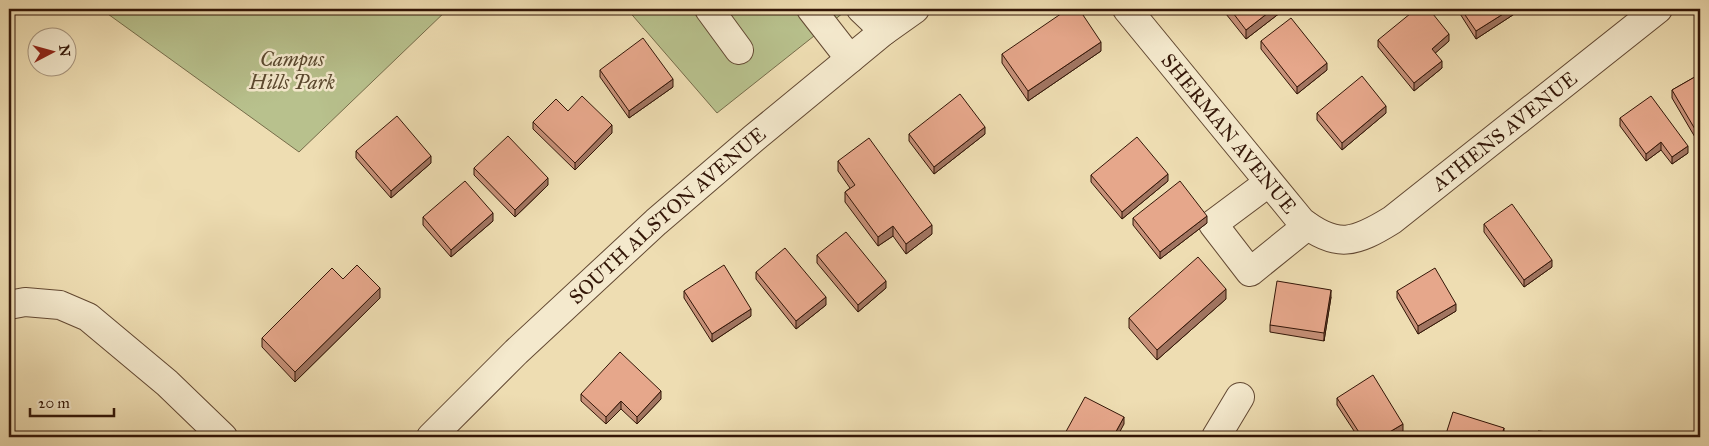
<svg xmlns="http://www.w3.org/2000/svg" width="1709" height="446" viewBox="0 0 1709 446" font-family="'IM FELL Great Primer',serif">
<style>
.green{fill:#b8c18d;stroke:#766c4a}
.lines{fill:none;stroke-linecap:round;stroke-linejoin:round}
.minor-casing{stroke:#624832;stroke-width:30}
.minor{stroke:#f4e9cd;stroke-width:28}
.wall{fill:#c69078;stroke:#331607}
.shaded-wall{fill:#a17561;stroke:#331607}
.building{fill:#e6a78b;stroke:#331607}
.labels{text-anchor:middle;stroke-width:5;stroke-linejoin:round;paint-order:stroke}
.park-label{font-size:20px;font-style:italic;fill:#5b492f;stroke:#f4e9cd}
.street-label{font-size:20px;fill:#331607;stroke:#f4e9cd}
</style>
<rect width="100%" height="100%" fill="#eeddb2"/>
<filter id="stains"><feTurbulence type="fractalNoise" baseFrequency=".004" numOctaves="4"/><feColorMatrix values="0 0 0 0 .2 0 0 0 0 .09 0 0 0 0 .02 0 0 0 .5 -.17"/></filter>
<radialGradient id="worn" r=".72"><stop offset=".6" stop-color="#630" stop-opacity="0"/><stop offset="1" stop-color="#630" stop-opacity=".3"/></radialGradient>
<g class="green">
<polygon points="101,9 448,9 299,152"/>
<polygon points="627,9 848,9 717,113"/>
</g>
<g class="lines">
<defs>
<g id="minor">
<polyline points="709,9 739,50"/>
<polyline points="811,9 850,59"/>
<polyline points="861,9 884,31"/>
<path id="s1" d="M1127,9l174,212c36,28 54,22 91,-1l266,-211"/>
<polyline points="1268,183 1213,224 1250,272 1307,226"/>
<polyline points="9,305 25,302 60,305 88,317 167,383 223,437"/>
<path id="s2" d="M431,437l85,-85 140,-130 98,-84 130,-107 31,-22"/>
<polyline points="1216,437 1240,397"/>
</g>
</defs>
<use href="#minor" class="minor-casing"/>
<use href="#minor" class="minor"/>
</g>
<g class="wall">
<polygon points="1222,9 1285,9 1246,39"/>
<polygon points="1457,9 1522,9 1476,39"/>
<polygon points="1378,40 1449,41 1435,53 1442,68 1414,91 1378,47"/>
<polygon points="1261,41 1327,70 1297,94 1261,49"/>
<polygon points="1101,51 1028,101 1002,63 1002,54"/>
<polygon points="600,70 673,87 629,118 600,77"/>
<polygon points="1700,74 1699,144 1672,98 1672,90"/>
<polygon points="568,111 612,133 575,170 533,129 533,122"/>
<polygon points="1317,113 1386,113 1342,150 1317,120"/>
<polygon points="1620,118 1688,153 1672,164 1661,150 1646,161 1620,126"/>
<polygon points="909,134 985,134 934,174 909,141"/>
<polygon points="356,151 431,163 391,198 356,158"/>
<polygon points="838,161 932,234 906,254 893,236 878,246 845,202 845,192 850,188 838,171"/>
<polygon points="474,168 548,185 515,217 474,175"/>
<polygon points="1091,175 1168,181 1122,219 1091,182"/>
<polygon points="423,217 493,221 451,257 423,225"/>
<polygon points="1133,218 1207,223 1160,259 1133,225"/>
<polygon points="1484,224 1552,267 1524,287 1484,232"/>
<polygon points="817,255 886,288 858,312 817,263"/>
<polygon points="756,272 826,305 796,329 756,279"/>
<polygon points="343,279 380,298 295,382 262,347 262,338"/>
<polygon points="684,291 751,316 712,342 684,298"/>
<polygon points="1397,291 1456,311 1418,334 1397,298"/>
<polygon points="1331,297 1324,341 1270,332 1270,325"/>
<polygon points="1226,299 1157,360 1129,328 1129,318"/>
<polygon points="581,394 661,399 637,424 621,409 606,424 581,401"/>
<polygon points="1337,398 1403,431 1393,437 1358,437 1337,405"/>
</g>
<g class="shaded-wall">
<polygon points="1273,9 1285,9 1246,39 1246,30"/>
<polygon points="1511,9 1522,9 1476,39 1476,31"/>
<polygon points="1449,34 1449,41 1432,56 1432,49"/>
<polygon points="1101,42 1101,51 1028,101 1028,91"/>
<polygon points="1442,61 1442,68 1414,91 1414,83"/>
<polygon points="1327,63 1327,70 1297,94 1297,87"/>
<polygon points="673,79 673,87 629,118 629,111"/>
<polygon points="1386,106 1386,113 1342,150 1342,143"/>
<polygon points="612,125 612,133 575,170 575,163"/>
<polygon points="985,127 985,134 934,174 934,167"/>
<polygon points="1699,136 1700,136 1700,143 1699,144"/>
<polygon points="1661,142 1661,150 1646,161 1646,154"/>
<polygon points="1688,146 1688,153 1672,164 1672,157"/>
<polygon points="431,156 431,163 391,198 391,191"/>
<polygon points="1168,174 1168,181 1122,219 1122,212"/>
<polygon points="548,178 548,185 515,217 515,210"/>
<polygon points="493,213 493,221 451,257 451,250"/>
<polygon points="1207,216 1207,223 1160,259 1160,252"/>
<polygon points="932,225 932,234 906,254 906,244"/>
<polygon points="893,226 893,236 878,246 878,237"/>
<polygon points="1552,260 1552,267 1524,287 1524,280"/>
<polygon points="886,281 886,288 858,312 858,305"/>
<polygon points="380,288 380,298 295,382 295,372"/>
<polygon points="1226,289 1226,299 1157,360 1157,350"/>
<polygon points="1331,290 1331,297 1324,341 1324,333"/>
<polygon points="826,297 826,305 796,329 796,321"/>
<polygon points="1456,304 1456,311 1418,334 1418,326"/>
<polygon points="751,309 751,316 712,342 712,334"/>
<polygon points="661,391 661,399 637,424 637,417"/>
<polygon points="621,401 621,409 606,424 606,417"/>
<polygon points="1124,417 1124,424 1117,437 1113,437"/>
<polygon points="1403,424 1403,431 1393,437 1381,437"/>
<polygon points="1504,428 1504,437 1501,437"/>
</g>
<g class="building">
<polygon points="1068,9 1079,9 1101,42 1028,91 1002,54"/>
<polygon points="1230,9 1273,9 1246,30"/>
<polygon points="1416,9 1429,9 1449,34 1432,49 1442,61 1414,83 1378,40"/>
<polygon points="1461,9 1511,9 1476,31"/>
<polygon points="1291,18 1327,63 1297,87 1261,41"/>
<polygon points="643,38 673,79 629,111 600,70"/>
<polygon points="1700,74 1700,136 1699,136 1672,90"/>
<polygon points="1362,76 1386,106 1342,143 1317,113"/>
<polygon points="960,94 985,127 934,167 909,134"/>
<polygon points="582,96 612,125 575,163 533,122 556,99 568,111"/>
<polygon points="1651,96 1688,146 1672,157 1661,142 1646,154 1620,118"/>
<polygon points="397,116 431,156 391,191 356,151"/>
<polygon points="508,136 548,178 515,210 474,168"/>
<polygon points="1137,137 1168,174 1122,212 1091,175"/>
<polygon points="869,138 932,225 906,244 893,226 878,237 845,192 855,185 838,161"/>
<polygon points="465,181 493,213 451,250 423,217"/>
<polygon points="1180,181 1207,216 1160,252 1133,218"/>
<polygon points="1512,204 1552,260 1524,280 1484,224"/>
<polygon points="846,232 886,281 858,305 817,255"/>
<polygon points="785,248 826,297 796,321 756,272"/>
<polygon points="1198,257 1226,289 1157,350 1129,318"/>
<polygon points="357,265 380,288 295,372 262,338 332,268 343,279"/>
<polygon points="724,265 751,309 712,334 684,291"/>
<polygon points="1435,268 1456,304 1418,326 1397,291"/>
<polygon points="1277,281 1331,290 1324,333 1270,325"/>
<polygon points="620,352 661,391 637,417 621,401 606,417 581,394"/>
<polygon points="1373,375 1403,424 1381,437 1362,437 1337,398"/>
<polygon points="1085,397 1124,417 1113,437 1063,437"/>
<polygon points="1453,412 1504,428 1501,437 1445,437"/>
<polygon points="1700,427 1700,437 1699,437 1698,428"/>
<polygon points="1538,431 1592,436 1592,437 1537,437"/>
<polygon points="1671,432 1671,437 1623,437"/>
</g>
<g class="labels">
<g class="park-label">
<text x="292" y="66">Campus<tspan x="292" dy="23">Hills Park</tspan></text>
</g>
<g class="street-label">
<text dy="7" stroke="none"><textPath href="#s1" startOffset="518">ATHENS AVENUE</textPath></text>
<text dy="7" stroke="none"><textPath href="#s1" startOffset="161">SHERMAN AVENUE</textPath></text>
<text dy="7" stroke="none"><textPath href="#s2" startOffset="324">SOUTH ALSTON AVENUE</textPath></text>
</g>
</g>
<rect width="1709" height="446" fill="none" stroke="#eeddb2" stroke-width="30"/>
<rect x="10" y="10" width="1689" height="426" fill="none" stroke="#331607" stroke-width="2.5"/>
<rect x="15" y="15" width="1679" height="416" fill="none" stroke="#331607"/>
<g transform="translate(52 52) rotate(84)"><circle r="24" fill="#f4e9cd" stroke="#a7957e"/>
<path d="M0-4L9 19L0 12L-9 19Z" fill="#8f2418"/>
<text y="-8" font-size="14" font-weight="bold" text-anchor="middle" fill="#331607">N</text>
</g>
<path d="M30 408v8h84v-8" fill="none" stroke="#331607" stroke-width="2.5"/>
<text x="38" y="408" font-size="15" fill="#331607" stroke="#f4e9cd" stroke-width="4" paint-order="stroke">20 m</text>
<rect width="100%" height="100%" filter="url(#stains)"/>
<rect width="100%" height="100%" fill="url(#worn)"/>
</svg>
